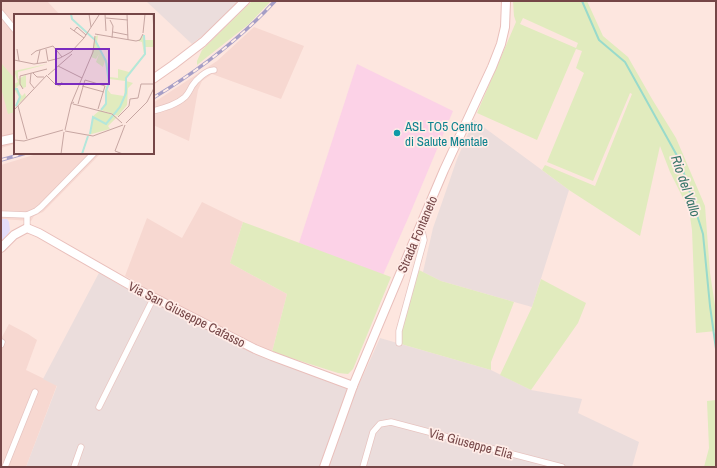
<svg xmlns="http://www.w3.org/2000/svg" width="717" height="468" viewBox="0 0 717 468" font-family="'Archivo Narrow',sans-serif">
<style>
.residential{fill:#f7d8d1}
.industrial{fill:#ebdddc}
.education{fill:#e4ddf9}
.medical{fill:#fcd2e7}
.green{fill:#e1ebbe;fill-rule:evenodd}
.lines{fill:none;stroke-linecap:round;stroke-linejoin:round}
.stream{stroke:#99dacb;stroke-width:2}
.street-casing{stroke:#e7c4c0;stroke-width:7}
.secondary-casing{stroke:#e9bfbb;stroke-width:10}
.street{stroke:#fff;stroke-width:5.5}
.secondary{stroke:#fff;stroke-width:8}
.rail-casing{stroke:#a59ec6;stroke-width:3.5}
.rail{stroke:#ffece7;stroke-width:2;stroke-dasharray:6;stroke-linecap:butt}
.culture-dot{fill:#0f9aa8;stroke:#ffece7;stroke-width:1.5}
.labels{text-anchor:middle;stroke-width:3.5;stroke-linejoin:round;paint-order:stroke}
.culture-label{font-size:13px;fill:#0d838f;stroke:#ffece7;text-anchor:start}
.street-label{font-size:13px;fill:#754647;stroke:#ffece7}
.water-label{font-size:14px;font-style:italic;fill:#367468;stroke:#ffece7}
.inset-river{fill:none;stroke:#b3e7db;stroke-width:2}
.inset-road{fill:none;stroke:#c7a6a2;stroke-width:1}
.view{fill:#7b2cbf;fill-opacity:0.15;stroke:#7b2cbf;stroke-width:2}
.inset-edge{fill:none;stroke:#754647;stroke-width:2}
</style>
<rect width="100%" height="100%" fill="#fde6df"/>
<g class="residential">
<polygon points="1,1 47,1 60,15 15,15 15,144 1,148"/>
<polygon points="254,27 304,46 281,99 212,74 202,81 198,90 189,141 153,125 153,103 217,61"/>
<polygon points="40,153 101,153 43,212 34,216 31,221 1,219 1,165"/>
<polygon points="202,202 243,222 230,263 287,294 272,352 171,302 125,276 147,218 182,238"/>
<polygon points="9,324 28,334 37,340 26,370 57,385 26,467 1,467 1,339"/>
</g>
<g class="industrial">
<polygon points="146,1 238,1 212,28 192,44"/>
<polygon points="474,120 569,190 532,307 441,281 423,272 433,228 446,191 457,159"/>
<polygon points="101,269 242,346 356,391 380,338 491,370 531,390 582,399 578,413 639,442 632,467 26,467 57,386 43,379"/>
</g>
<polygon class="education" points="1,219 7,219 9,222 10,230 8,234 1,241"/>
<polygon class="medical" points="357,64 453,111 409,216 383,275 299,243"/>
<g class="green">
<polygon points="252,1 271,1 249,24 197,65 197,61 202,50"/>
<path d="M513,1h74l16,35 25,21 24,42 24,39 29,68 5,67 6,39v19l-20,2 -4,-103 -3,-20 -19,-38 -10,-26 -20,90 -71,-46 -27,-20 3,-5 50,21 37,-92 -2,-1 -37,88 -46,-19 37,-89 -8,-5 6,-17 -6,-2 -39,91 -60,-27 39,-91 -2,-6zM523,18l55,25 -2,5 -56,-24z"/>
<polygon points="1,63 15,79 15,112 8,114 1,88"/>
<polygon points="243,222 391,277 353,369 348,374 338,373 272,352 287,294 230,263"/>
<polygon points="417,269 441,281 514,302 491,362 491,370 401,344 401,331"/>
<polygon points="541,279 586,303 578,323 531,390 500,375 532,307"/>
<polygon points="716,400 716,467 704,467 709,448 707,401"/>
</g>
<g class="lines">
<polyline class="stream" points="582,1 599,40 625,62 680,161 703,234 710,306 716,349"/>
<defs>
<g id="street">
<polyline points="1,13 15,30"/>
<path d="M153,111c11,-3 23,-6 32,-14 3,-3 5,-7 7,-11 4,-6 14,-16 22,-16"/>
<polyline points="1,214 27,215"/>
<polyline points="27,228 27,215 36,211 41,207 94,153"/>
<polyline points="399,343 399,331 424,240 421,226"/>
<polyline points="1,345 2,342"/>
<polyline points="99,407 154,297"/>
<polyline points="5,467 35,392"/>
<polyline points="74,467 81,447"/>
<polyline points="363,467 373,432 380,424 391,422 562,467"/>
</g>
<g id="secondary">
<polyline points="153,79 173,65 203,42 245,1"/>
<polyline points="1,141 15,138"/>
<polyline points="1,248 14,235 27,228 39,233 135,288 255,349 272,356 353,386"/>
<polyline points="324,467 353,386 410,250 444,170 492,67 501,44 505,27 506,1"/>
</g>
</defs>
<use href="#street" class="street-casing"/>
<use href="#secondary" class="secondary-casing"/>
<use href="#street" class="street"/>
<use href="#secondary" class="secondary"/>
<defs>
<g id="rail">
<path d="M153,98c45,-27 87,-59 122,-97"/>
<polyline points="1,160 26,153"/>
</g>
</defs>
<use href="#rail" class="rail-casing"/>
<use href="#rail" class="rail"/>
</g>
<circle class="culture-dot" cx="397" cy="133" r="4"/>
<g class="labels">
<g class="culture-label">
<text x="405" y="131">ASL TO5 Centro<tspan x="405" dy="15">di Salute Mentale</tspan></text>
</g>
<g class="street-label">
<text transform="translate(417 234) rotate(-67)" y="5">Strada Fontaneto</text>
<text transform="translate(187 314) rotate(27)" y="5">Via San Giuseppe Cafasso</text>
<text transform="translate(471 443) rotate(15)" y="5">Via Giuseppe Elia</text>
</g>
<g class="water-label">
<text transform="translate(686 186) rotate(71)" y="5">Rio del Vallo</text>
</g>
</g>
<g transform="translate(14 14)">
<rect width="140" height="140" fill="#fde6df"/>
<path d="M84,21l-1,8 11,21 1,10 -4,-13 -2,6 -7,-5 3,-8 -3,5 -5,-2 4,-20zM130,21v5h10v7h-9l1,7 -20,24v3l7,2 -5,5 -1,17 -9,11 -17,-6 4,-7 1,-17 -3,-2 4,2 3,-9 8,1v-9l11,3 15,-18 -2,-12 -4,-1zM96,65l15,2 -1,15 -13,-2 -4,-5zM33,50l-3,1 -26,7v7l8,-4v12l-3,1 -4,-3 -3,3 6,8 3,-3 1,4 -11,10 4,-10 -5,-8v-5l4,-2 -4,-11zM86,96l17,7 -9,9 2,3 -22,6 4,-6v-12z" fill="#e1ebbe" fill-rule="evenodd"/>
<path class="inset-river" d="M57,0l1,5 23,21 11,21 3,22 -3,8v13l-5,6M0,75h3l3,8 -4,9M76,120l3,-17 13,7 14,-17 6,-14v-15l19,-24 -1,-19M68,140l6,-18"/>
<path class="inset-road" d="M75,0l2,13M91,0l1,17M113,0l1,26M139,0l1,21M92,4l22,2M96,6l3,6 -1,12M56,14l14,10M60,17l3,-4 9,8M99,18l15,3M129,19l2,-19M81,20l41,7 4,-1 3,-6M3,35l2,12M32,35l2,12M17,41l5,-4 17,-5 9,11M0,46l20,4 13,-2M34,47l12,-3 11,-6 13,-14 15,-23M23,50l3,-14M44,52l24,12M17,59l-1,10 4,5M19,59l4,4h7M34,61l24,-21M33,62l8,8 5,2 2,-4M68,72l22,6M9,75l-3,-5v-8l27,-7M60,88l-3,2 22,-52 2,-16M59,90l39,10 10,9M64,90l7,-24 20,6 -7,23M4,92l9,33M0,96l33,-35M104,103l11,-11 1,-7 8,-1 3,-14h12M112,109l21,-21 7,-14M51,116l6,-26M51,117l28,5 30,-11M0,126l10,1 39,-11M47,140l3,-22M109,140l-8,-3 10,-26"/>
<path class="view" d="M42,35h53v35h-53z"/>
<rect width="140" height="140" class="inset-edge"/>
</g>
<rect width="717" height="468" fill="none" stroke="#754647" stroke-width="4"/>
</svg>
